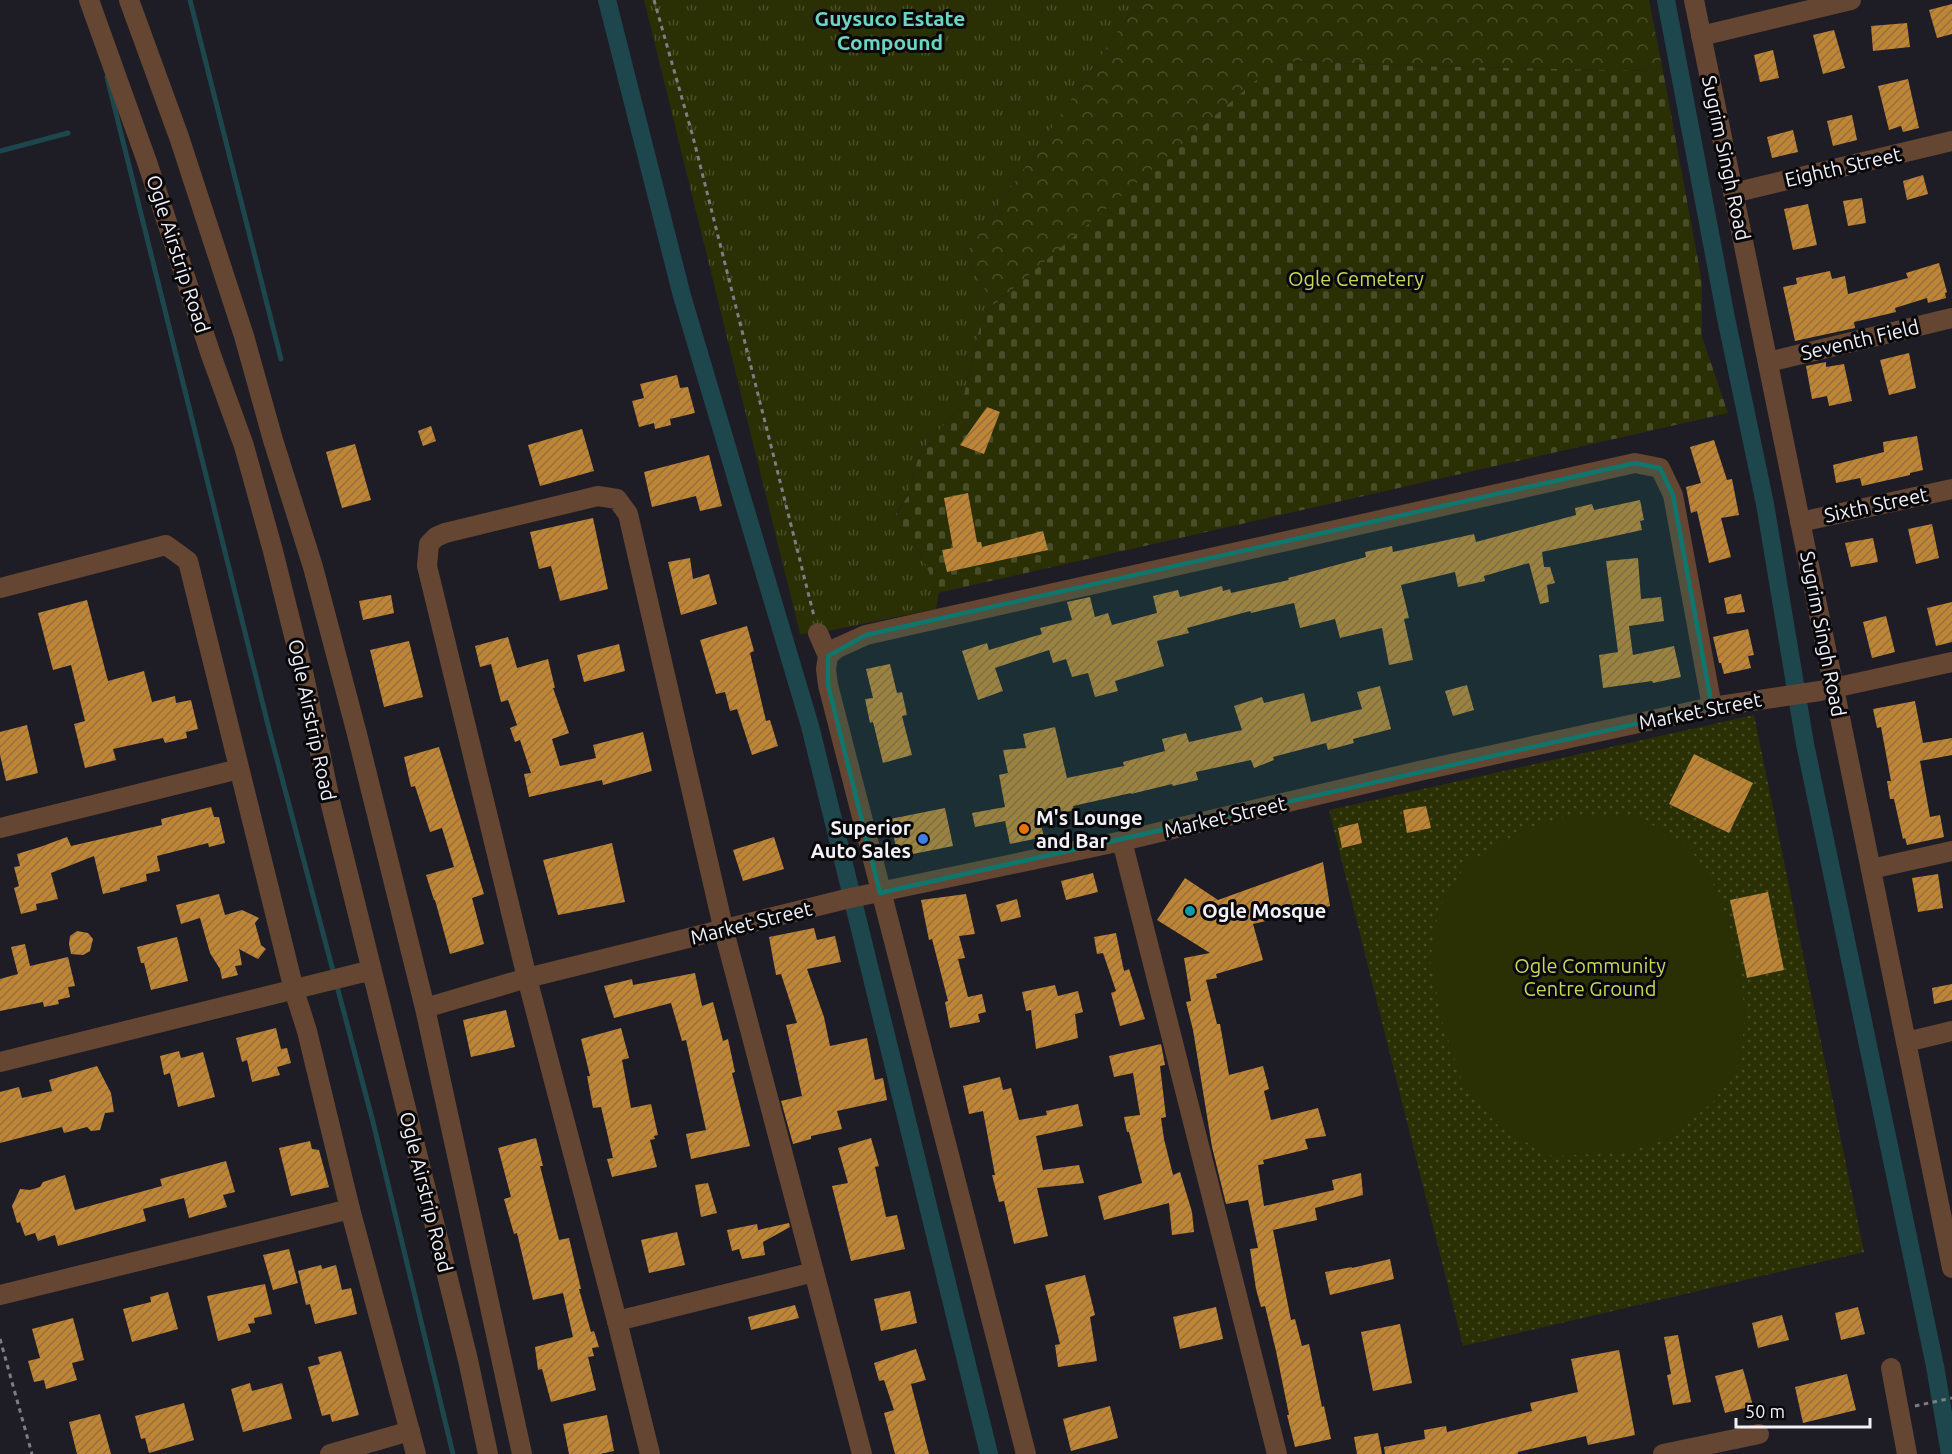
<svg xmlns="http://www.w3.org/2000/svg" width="1952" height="1454" viewBox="0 0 1952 1454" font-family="Ubuntu,sans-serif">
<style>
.grass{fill:url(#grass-tufts)}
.forest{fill:url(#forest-crowns)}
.cemetery{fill:url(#cemetery-stones)}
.park{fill:url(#park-dots)}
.pitch{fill:#2a2f04}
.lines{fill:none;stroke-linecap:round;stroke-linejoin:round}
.stream{stroke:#1d474c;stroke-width:5}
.canal{stroke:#1d474c;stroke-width:18}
.building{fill:url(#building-hatch)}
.path{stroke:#7d7d84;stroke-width:3;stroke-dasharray:4.5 4.5;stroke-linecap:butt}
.minor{stroke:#654632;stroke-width:20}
.marked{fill:#0f766e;fill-opacity:0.2;stroke:#0f766e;stroke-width:4.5;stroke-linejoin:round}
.food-dot{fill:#e8710a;stroke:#08080b;stroke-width:2}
.shop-dot{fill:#3f7fe0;stroke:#08080b;stroke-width:2}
.culture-dot{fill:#0f9aa8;stroke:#08080b;stroke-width:2}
.labels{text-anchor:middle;stroke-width:6;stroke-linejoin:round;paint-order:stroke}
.street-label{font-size:20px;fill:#f1f1f7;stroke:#08080b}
.park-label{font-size:20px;fill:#c8d75c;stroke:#08080b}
.poi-label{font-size:20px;font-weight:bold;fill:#f1f1f7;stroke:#08080b;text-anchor:start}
.neighbourhood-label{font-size:21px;font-weight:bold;fill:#6ed4c0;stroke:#08080b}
</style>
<defs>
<pattern id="grass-tufts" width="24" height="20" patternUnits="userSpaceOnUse" patternTransform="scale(1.5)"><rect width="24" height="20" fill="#2a2f04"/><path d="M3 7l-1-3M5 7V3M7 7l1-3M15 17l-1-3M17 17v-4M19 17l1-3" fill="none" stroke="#494e29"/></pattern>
<pattern id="forest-crowns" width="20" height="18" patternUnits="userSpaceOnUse" patternTransform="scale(1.5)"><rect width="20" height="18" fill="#2a2f04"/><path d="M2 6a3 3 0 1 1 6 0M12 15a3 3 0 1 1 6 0" fill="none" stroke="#494e29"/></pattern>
<pattern id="cemetery-stones" width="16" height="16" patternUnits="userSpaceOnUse" patternTransform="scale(1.5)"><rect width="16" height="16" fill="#2a2f04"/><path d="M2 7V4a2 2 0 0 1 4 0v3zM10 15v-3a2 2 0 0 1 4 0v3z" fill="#494e29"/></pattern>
<pattern id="park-dots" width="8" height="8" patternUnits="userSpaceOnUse" patternTransform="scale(1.5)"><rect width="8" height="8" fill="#2a2f04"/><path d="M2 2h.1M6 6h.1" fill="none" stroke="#494e29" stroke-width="1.8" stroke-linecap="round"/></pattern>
<pattern id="building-hatch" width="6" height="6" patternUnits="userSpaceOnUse" patternTransform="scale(1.5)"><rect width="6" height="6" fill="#bf8536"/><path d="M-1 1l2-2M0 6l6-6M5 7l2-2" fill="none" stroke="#95703d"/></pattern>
</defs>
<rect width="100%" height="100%" fill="#1e1d26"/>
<path class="grass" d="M644,0h495l-174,255 29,50 -12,12 -19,82 -7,13 -35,39 -4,11 -9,34 -15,21c14,19 41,50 45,73 1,6 -1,13 -2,19l-118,24 -18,1z"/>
<polygon class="forest" points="1139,0 1649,0 1663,71 1404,66 1294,61 1276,66 994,305 965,255"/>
<polygon class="cemetery" points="1294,61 1404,66 1663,71 1702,282 1702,337 1728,413 938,593 921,554 893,518 908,496 917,462 921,451 956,412 963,399 982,317 994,305 1260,77 1276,66"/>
<polygon class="park" points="1754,715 1864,1252 1463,1346 1329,810"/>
<polygon class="pitch" points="1577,814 1636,816 1687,844 1720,895 1737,959 1745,1010 1741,1061 1714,1101 1670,1138 1621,1153 1552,1156 1500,1128 1463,1084 1443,1025 1430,960 1439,908 1467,863 1523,830"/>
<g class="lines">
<g class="stream">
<polyline points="190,0 281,359"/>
<polyline points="107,77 270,733 373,1122 453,1454"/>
<polyline points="0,151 68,133"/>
</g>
<g class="canal">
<polyline points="607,0 682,296 810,726 989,1454"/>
<polyline points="1666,0 1726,318 1765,504 1805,744 1935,1366 1950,1454"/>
</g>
</g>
<g class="building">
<polygon points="1952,4 1952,34 1937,38 1929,10"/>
<polygon points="1907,23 1910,47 1873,51 1871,26"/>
<polygon points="1834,30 1845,68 1823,74 1813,35"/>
<polygon points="1773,50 1779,78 1760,82 1754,55"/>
<polygon points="1908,79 1919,128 1903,132 1901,126 1889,130 1878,86"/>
<polygon points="1852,115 1857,140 1833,146 1827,121"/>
<polygon points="1793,130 1798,152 1772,158 1767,137"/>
<polygon points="1923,175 1928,194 1907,200 1903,181"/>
<polygon points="1862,198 1866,223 1848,226 1843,201"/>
<polygon points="1808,204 1817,245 1793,250 1784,209"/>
<polygon points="1939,263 1947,292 1945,293 1946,298 1928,303 1927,298 1895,308 1896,312 1854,322 1855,328 1795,341 1783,287 1797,284 1796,278 1830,271 1832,279 1845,276 1848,294 1908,278 1906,273"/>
<polygon points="1909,353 1916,388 1889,395 1880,360"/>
<polygon points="1826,362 1826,367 1844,364 1852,401 1829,406 1827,396 1812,399 1806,366"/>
<polygon points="677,375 680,388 688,387 695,413 670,419 671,425 655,429 654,423 639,427 632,401 644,398 640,384"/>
<polygon points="987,407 1000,412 984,454 960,445"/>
<polygon points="431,426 436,441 423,446 418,431"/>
<polygon points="582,429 594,471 540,486 528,445"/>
<polygon points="1917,436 1923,470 1910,473 1910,475 1862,486 1860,478 1836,483 1833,465 1884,452 1883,442"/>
<polygon points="1714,440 1727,480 1732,479 1739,515 1721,518 1731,557 1709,563 1697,511 1691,513 1686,487 1701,483 1690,447"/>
<polygon points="355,444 371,500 342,508 326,452"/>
<polygon points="709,455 722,506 700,511 696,496 652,507 644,472"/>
<polygon points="968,493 977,542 981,542 982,547 1043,531 1048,550 947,572 942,550 953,548 944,498"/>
<polygon points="1640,500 1644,520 1640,521 1642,530 1542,552 1544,567 1550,567 1555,583 1547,585 1549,602 1540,604 1529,563 1484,576 1485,581 1458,587 1455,572 1401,585 1409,618 1404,619 1413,660 1389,665 1382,628 1340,638 1335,619 1300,628 1294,603 1251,613 1250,611 1187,628 1189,633 1157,641 1164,666 1115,681 1118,691 1095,697 1088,673 1072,677 1066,659 1053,663 1049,650 995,668 1003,691 978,700 962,651 987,643 989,650 1042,634 1040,628 1072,620 1067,602 1090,597 1095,617 1108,613 1112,625 1157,613 1153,596 1178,590 1180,597 1222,586 1223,591 1230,589 1231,593 1289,580 1288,578 1366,557 1365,552 1392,546 1393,552 1474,534 1476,542 1576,515 1575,508 1592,504 1594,510"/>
<polygon points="593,518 608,589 560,601 551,566 539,569 530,532"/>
<polygon points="1932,524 1939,558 1916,564 1908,529"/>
<polygon points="1873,538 1878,562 1851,567 1845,543"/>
<polygon points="690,558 693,579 709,574 717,604 681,615 668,562"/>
<polygon points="1638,558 1641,599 1661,597 1664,621 1629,626 1633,655 1674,646 1681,677 1653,683 1652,681 1603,688 1599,655 1618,652 1606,561"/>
<polygon points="1741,594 1745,612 1727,614 1724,598"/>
<polygon points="391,595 394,613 363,620 359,601"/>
<polygon points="87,600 108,681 144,671 152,702 175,696 176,703 191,700 198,729 186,732 187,738 165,743 163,738 113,749 116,760 85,768 74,724 85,721 71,665 53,670 38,613"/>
<polygon points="1952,602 1952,642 1936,646 1927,608"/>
<polygon points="1886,616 1895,652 1872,658 1863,622"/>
<polygon points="747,626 754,651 750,653 766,721 770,720 778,746 752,755 737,709 730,711 725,692 716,694 700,640"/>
<polygon points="1748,629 1754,655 1748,656 1751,668 1724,674 1721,663 1719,663 1713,637"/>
<polygon points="508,637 517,668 548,659 555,688 553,688 569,733 552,739 560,766 596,758 593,745 643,732 652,771 603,785 602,780 529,797 524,774 531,773 520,740 515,742 510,728 517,725 508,700 501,702 491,664 480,667 475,646"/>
<polygon points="409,641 423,697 384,707 370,650"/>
<polygon points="619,644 625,671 584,682 577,655"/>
<polygon points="890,664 897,693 902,692 907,715 902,716 912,755 883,763 873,722 870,723 865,699 873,698 866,669"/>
<polygon points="1467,685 1474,710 1453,716 1445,691"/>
<polygon points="1380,686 1391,729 1353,739 1354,743 1328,750 1326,743 1273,757 1274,760 1254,768 1251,760 1196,772 1198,780 1173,786 1172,784 1131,794 1131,793 1073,806 1074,810 1040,820 1044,837 1010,844 1005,821 975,827 972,813 1005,807 999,775 1008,773 1003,750 1026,748 1023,734 1055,727 1067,778 1124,766 1123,762 1165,751 1162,739 1186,733 1189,742 1242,730 1234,706 1262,697 1264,703 1304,693 1311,722 1362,709 1357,692"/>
<polygon points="1915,701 1923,743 1952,738 1952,755 1920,761 1930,817 1940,815 1944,837 1907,845 1905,838 1903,839 1894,799 1890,799 1887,781 1891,781 1881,727 1877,728 1873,709"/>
<polygon points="27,725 38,773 6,781 0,755 0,732"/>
<polygon points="439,747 484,894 472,898 484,944 450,954 435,900 434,900 426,875 454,867 442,828 430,832 415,786 411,787 404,757"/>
<polygon points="1694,754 1753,783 1729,833 1669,804"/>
<polygon points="1426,806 1431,828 1407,833 1403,810"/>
<polygon points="211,807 214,817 219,817 225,843 209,847 208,843 157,856 160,871 146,874 147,881 120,888 120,890 103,894 94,856 51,873 58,899 36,904 37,910 21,914 14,888 19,886 14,867 20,866 17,854 40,847 67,837 71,846 162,825 161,819"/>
<polygon points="945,808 953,846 898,857 890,819"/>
<polygon points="1358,823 1362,843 1342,848 1338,828"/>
<polygon points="774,837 784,869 743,881 733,850"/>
<polygon points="612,843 625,902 558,915 543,860"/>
<polygon points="1323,862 1330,906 1253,924 1263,960 1216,974 1217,978 1206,980 1217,1024 1220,1024 1229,1075 1263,1066 1269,1089 1264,1091 1271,1120 1318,1108 1326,1136 1305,1139 1308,1149 1263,1160 1264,1164 1258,1165 1264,1206 1334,1190 1332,1180 1361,1173 1363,1195 1315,1208 1317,1220 1273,1230 1291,1320 1295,1319 1302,1346 1309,1344 1322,1407 1324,1406 1331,1439 1295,1447 1287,1415 1289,1415 1276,1351 1265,1306 1261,1307 1256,1289 1250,1249 1258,1248 1248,1200 1226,1204 1212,1147 1193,1030 1186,1002 1191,1001 1184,958 1210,953 1157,920 1185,878 1218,900"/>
<polygon points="1093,873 1098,892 1066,900 1061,881"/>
<polygon points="1938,874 1943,908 1918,912 1912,878"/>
<polygon points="1768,892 1784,970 1747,978 1730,900"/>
<polygon points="219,894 225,915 242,910 259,918 255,923 261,945 266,949 258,959 239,949 242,965 235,966 238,975 222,979 220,969 210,953 200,918 181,924 176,905"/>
<polygon points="966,894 975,934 959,936 965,958 958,959 968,997 982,994 986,1012 978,1014 980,1022 950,1028 945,1002 948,1001 932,939 929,940 921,900"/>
<polygon points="1017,899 1021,917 1001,922 996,905"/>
<polygon points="814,928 817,940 835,936 841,962 807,969 824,1017 830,1046 867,1038 875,1080 883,1078 887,1100 837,1111 842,1129 811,1136 811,1139 793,1144 781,1101 802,1096 786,1025 797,1023 781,974 776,975 769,937"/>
<polygon points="77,931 88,933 93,939 90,951 83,955 71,954 69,944 70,936"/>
<polygon points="1116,933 1124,971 1129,969 1145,1019 1120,1026 1111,993 1116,991 1103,953 1097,954 1094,937"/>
<polygon points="177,937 188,981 151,990 144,963 141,963 137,947"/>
<polygon points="25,944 30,966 68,957 75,986 68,987 70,997 58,1000 59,1004 44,1007 43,1002 0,1011 0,979 18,974 11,947"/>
<polygon points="695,973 702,1006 713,1002 723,1041 728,1039 735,1072 732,1073 750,1146 691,1159 686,1134 706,1130 686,1040 682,1041 671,1003 614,1018 604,986 632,979 633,985"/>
<polygon points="1952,984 1952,1000 1934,1004 1932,988"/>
<polygon points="1055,985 1058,996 1078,991 1083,1012 1075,1014 1078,1038 1036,1049 1031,1010 1026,1011 1022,992"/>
<polygon points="506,1010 515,1047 471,1057 463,1020"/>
<polygon points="276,1028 281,1049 287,1048 291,1063 277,1067 280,1075 252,1082 247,1060 242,1062 236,1038"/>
<polygon points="621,1028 629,1058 622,1060 631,1108 651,1104 658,1135 654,1136 655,1139 650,1140 657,1167 612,1177 607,1159 613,1158 601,1107 593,1108 587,1076 590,1076 581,1039"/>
<polygon points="1161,1044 1165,1065 1160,1066 1166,1117 1161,1118 1164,1139 1173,1175 1180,1172 1192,1212 1194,1232 1172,1235 1169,1203 1104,1220 1098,1196 1142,1183 1129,1132 1127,1132 1124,1117 1140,1115 1133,1073 1114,1077 1109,1056"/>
<polygon points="179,1051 181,1058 203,1052 215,1097 178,1107 170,1073 164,1075 160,1056"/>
<polygon points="97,1066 111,1093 114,1112 105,1113 100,1130 91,1131 87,1127 64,1133 62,1127 0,1143 0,1092 19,1087 22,1098 52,1091 49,1080"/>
<polygon points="1000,1077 1003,1090 1011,1088 1019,1120 1047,1115 1046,1111 1078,1104 1083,1126 1036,1136 1043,1170 1079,1165 1084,1183 1037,1188 1048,1236 1014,1244 1004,1201 999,1202 992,1175 995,1175 983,1111 969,1114 963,1086"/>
<polygon points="536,1138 543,1166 540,1166 559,1240 569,1238 581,1289 579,1289 591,1332 594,1331 599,1347 592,1348 594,1356 588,1357 596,1390 551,1402 542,1369 538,1370 535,1347 573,1337 563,1293 533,1300 517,1233 514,1234 504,1199 511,1197 498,1148"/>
<polygon points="871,1138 879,1166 875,1167 886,1217 897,1215 905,1249 851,1261 832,1186 848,1183 838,1148"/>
<polygon points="310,1141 312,1149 319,1150 329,1187 291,1196 279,1148"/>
<polygon points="226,1161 235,1192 223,1195 227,1207 189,1218 184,1198 143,1209 146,1221 58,1246 55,1235 38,1241 35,1233 25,1236 20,1222 17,1223 12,1206 20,1189 30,1190 40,1187 43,1182 65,1175 75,1210 162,1186 160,1179"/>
<polygon points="708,1183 717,1213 701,1217 695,1185"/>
<polygon points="789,1223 790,1227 763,1242 765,1255 742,1259 739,1249 732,1251 727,1230 757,1224 758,1230"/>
<polygon points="677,1232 685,1265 649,1273 641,1240"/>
<polygon points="289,1249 298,1283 273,1290 263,1255"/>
<polygon points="1390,1259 1394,1279 1330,1295 1325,1272 1352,1267 1352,1268"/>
<polygon points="321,1265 322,1269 336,1265 342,1290 351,1288 357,1314 315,1324 310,1304 306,1305 298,1271"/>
<polygon points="1085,1275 1095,1315 1090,1317 1097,1361 1058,1367 1055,1345 1060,1344 1045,1285"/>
<polygon points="265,1284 272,1314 254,1318 255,1323 248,1324 251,1332 218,1341 207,1296"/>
<polygon points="910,1291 917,1323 881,1331 874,1299"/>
<polygon points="168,1292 178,1329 132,1342 123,1309 151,1302 150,1297"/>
<polygon points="795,1305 799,1318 751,1330 748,1317"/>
<polygon points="1216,1307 1223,1339 1180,1349 1173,1317"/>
<polygon points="1858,1307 1865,1334 1841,1340 1835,1313"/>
<polygon points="1782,1315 1789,1340 1758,1348 1752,1323"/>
<polygon points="73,1318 84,1360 72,1363 77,1380 46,1389 44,1380 34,1382 28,1361 40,1358 32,1329"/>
<polygon points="1400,1324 1412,1383 1373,1391 1361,1332"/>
<polygon points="1678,1335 1691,1402 1673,1405 1667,1375 1671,1374 1664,1337"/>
<polygon points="916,1349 926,1380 911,1384 929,1454 895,1454 884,1413 894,1410 884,1380 879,1381 874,1363"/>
<polygon points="1619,1350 1635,1435 1588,1445 1586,1436 1518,1452 1518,1454 1385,1454 1384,1447 1425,1439 1424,1430 1446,1426 1447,1432 1532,1411 1530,1403 1578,1392 1571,1359"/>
<polygon points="341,1351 359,1415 332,1422 330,1414 322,1416 308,1367 320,1364 318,1357"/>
<polygon points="1743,1369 1753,1406 1725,1413 1715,1376"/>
<polygon points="1847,1374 1856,1410 1803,1423 1795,1387"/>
<polygon points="250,1383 252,1391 282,1383 292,1419 243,1432 231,1389"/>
<polygon points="184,1403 194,1440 149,1453 145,1438 141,1439 135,1416"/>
<polygon points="1110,1406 1118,1438 1071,1451 1063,1419"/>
<polygon points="100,1414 111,1454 77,1454 69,1422"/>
<polygon points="607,1415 614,1451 600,1454 569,1454 563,1424"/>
<polygon points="1378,1433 1382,1454 1357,1454 1354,1437"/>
</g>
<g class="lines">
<g class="path">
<polyline points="654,0 693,137 814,616"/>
<polyline points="0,1339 32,1454"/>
<polyline points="1915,1406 1952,1398"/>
</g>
<g class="minor">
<polyline points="89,0 146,159 211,355 244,446 273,551 304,676 331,805 468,1360 488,1454"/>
<polyline points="129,0 179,137 244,336 273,440 313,567 357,734 425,1008 522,1454"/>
<polyline points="1694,0 1952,1268"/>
<polyline points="1701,36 1851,0"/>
<polyline points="1733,193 1952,141"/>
<polyline points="1768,362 1952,318"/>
<polyline points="1800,522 1952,489"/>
<polyline points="0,588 166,545 188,561 294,990 307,1031 350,1209 416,1454"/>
<polyline points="818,633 828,656 826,669 828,685 1026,1454"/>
<polyline points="828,656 837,648 866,635 1635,463 1660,468 1673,495 1712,707"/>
<polyline points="0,828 239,769"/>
<polyline points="1122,841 1277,1454"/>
<polyline points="1871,869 1952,851"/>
<polyline points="425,1008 527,978 846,899 1122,841 1419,771 1712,707 1820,691 1952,662"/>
<polyline points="1906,1042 1952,1031"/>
<polyline points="0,1062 360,973 371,972"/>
<polyline points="0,1295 350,1209"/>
<polyline points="617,1321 814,1272"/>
<polyline points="1891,1368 1907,1454"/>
<polyline points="330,1454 410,1431"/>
<polyline points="650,1454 617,1321 527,978 427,566 429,544 436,537 445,533 598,496 617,499 628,514 724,931 862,1454"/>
<polyline points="1663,1454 1759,1434"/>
</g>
</g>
<path class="marked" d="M1635,463l25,5 13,27 39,212 -832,186 -52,-208v-29l38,-21z"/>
<circle class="food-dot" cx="1024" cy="829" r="6"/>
<circle class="shop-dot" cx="923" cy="839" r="6"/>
<circle class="culture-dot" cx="1190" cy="911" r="6"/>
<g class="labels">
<g class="street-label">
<text transform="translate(1726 158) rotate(78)" y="7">Sugrim Singh Road</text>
<text transform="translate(1843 167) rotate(-13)" y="7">Eighth Street</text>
<text transform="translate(178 254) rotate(72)" y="7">Ogle Airstrip Road</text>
<text transform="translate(1860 340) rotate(-13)" y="7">Seventh Field</text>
<text transform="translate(1876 505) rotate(-12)" y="7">Sixth Street</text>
<text transform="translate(1823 634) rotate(79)" y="7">Sugrim Singh Road</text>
<text transform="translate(1700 711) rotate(-11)" y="7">Market Street</text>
<text transform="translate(312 720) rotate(78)" y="7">Ogle Airstrip Road</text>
<text transform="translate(1225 817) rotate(-13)" y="7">Market Street</text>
<text transform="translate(751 923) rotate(-14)" y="7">Market Street</text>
<text transform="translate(426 1192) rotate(76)" y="7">Ogle Airstrip Road</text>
</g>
<g class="park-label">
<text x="1356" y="286">Ogle Cemetery</text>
<text x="1590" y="973">Ogle Community<tspan x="1590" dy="23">Centre Ground</tspan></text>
</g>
<g class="poi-label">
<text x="1036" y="825">M's Lounge<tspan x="1036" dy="23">and Bar</tspan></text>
<text x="911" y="835" text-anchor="end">Superior<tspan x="911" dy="23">Auto Sales</tspan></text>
<text x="1202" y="918">Ogle Mosque</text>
</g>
<g class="neighbourhood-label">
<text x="890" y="26">Guysuco Estate<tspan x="890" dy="24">Compound</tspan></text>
</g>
</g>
<path d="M1736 1418v9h134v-9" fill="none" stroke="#f1f1f7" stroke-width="3"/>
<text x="1745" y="1418" font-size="18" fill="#f1f1f7" stroke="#08080b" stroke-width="4.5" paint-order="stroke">50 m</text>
</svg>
